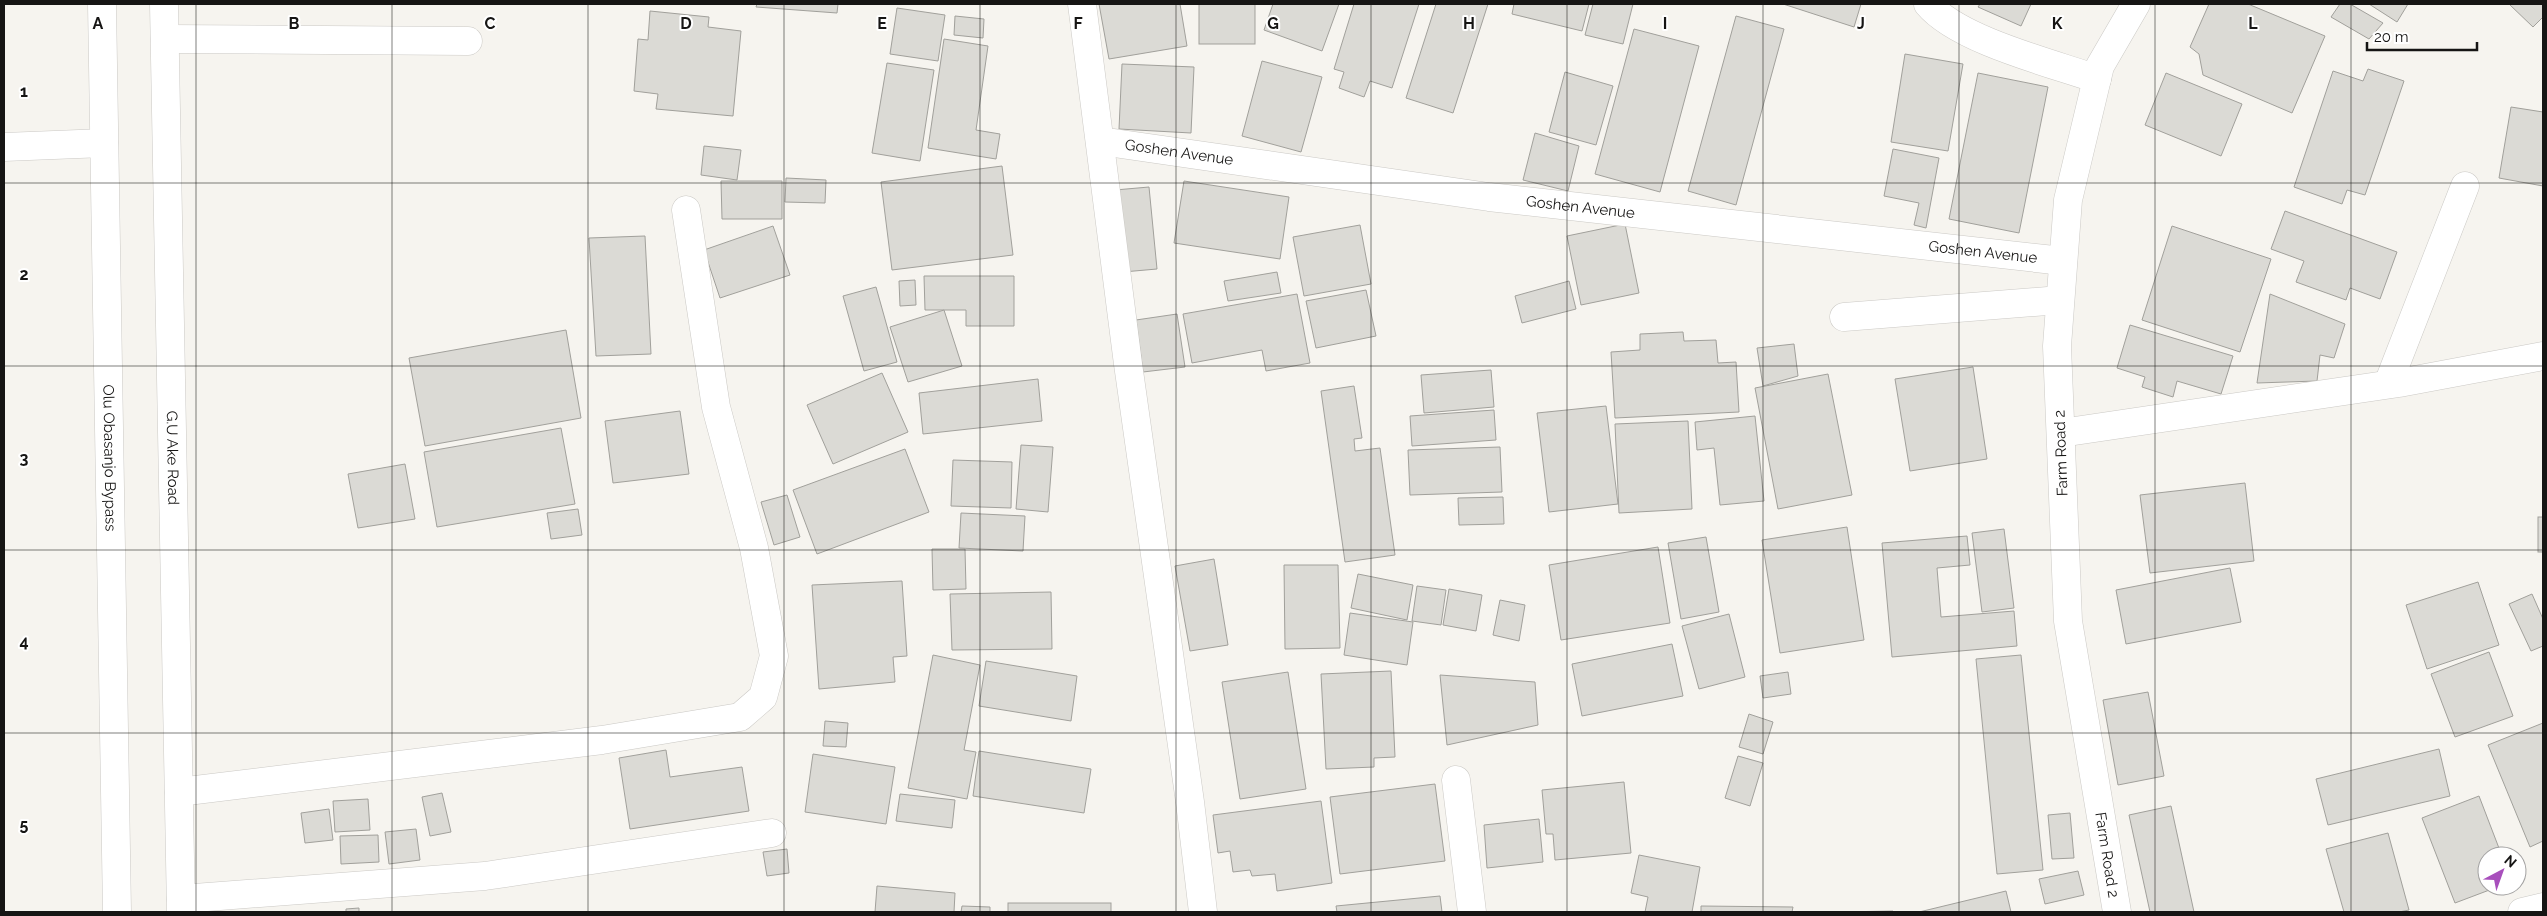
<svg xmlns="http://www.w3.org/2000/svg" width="2547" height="916" viewBox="0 0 2547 916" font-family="Raleway,sans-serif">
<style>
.building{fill:#dbdad5;stroke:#a1a09b}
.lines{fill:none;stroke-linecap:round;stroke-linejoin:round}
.minor-casing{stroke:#cbc9c5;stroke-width:29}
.major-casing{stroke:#cbc9c5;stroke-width:29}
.minor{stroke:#fff;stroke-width:28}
.major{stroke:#fff;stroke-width:28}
.grid{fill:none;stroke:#161514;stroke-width:1;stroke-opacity:0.55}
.labels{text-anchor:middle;stroke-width:4;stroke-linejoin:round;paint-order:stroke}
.street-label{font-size:15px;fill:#161514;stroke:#fff}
.grid-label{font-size:16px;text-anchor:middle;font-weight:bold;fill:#161514;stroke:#fff;stroke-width:4;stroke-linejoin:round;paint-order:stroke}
</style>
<rect width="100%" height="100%" fill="#f6f4ef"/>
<g class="building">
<polygon points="757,4 838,4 837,13 756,7"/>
<polygon points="1099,4 1180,4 1187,46 1109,59"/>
<rect x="1199" y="4" width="56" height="40"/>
<polygon points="1273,4 1339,4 1322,51 1264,30"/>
<polygon points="1354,4 1419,4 1392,88 1370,81 1364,97 1339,88 1344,72 1334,69"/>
<polygon points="1436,4 1488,4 1453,113 1406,98"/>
<polygon points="1514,4 1589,4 1582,31 1512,14"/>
<polygon points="1593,4 1633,4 1623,44 1585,35"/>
<polygon points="1783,4 1861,4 1854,27"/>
<polygon points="1980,4 2031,4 2021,26 1978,7"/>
<polygon points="2209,4 2248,4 2325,36 2292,113 2203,75 2199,54 2190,47"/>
<polygon points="2340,4 2350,4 2383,23 2369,39 2331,17"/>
<polygon points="2369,4 2408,4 2397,22"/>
<polygon points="2509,4 2543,4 2543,17 2533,27"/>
<polygon points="897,8 945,15 938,61 890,54"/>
<polygon points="650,11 709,17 708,27 741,31 733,116 656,109 658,94 634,91 638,39 648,40"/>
<polygon points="955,16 984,19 983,38 954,35"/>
<polygon points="1736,16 1784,29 1736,205 1688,191"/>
<polygon points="1634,29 1699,46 1660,192 1595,174"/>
<polygon points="944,39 988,46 976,130 1000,134 996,159 928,148"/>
<polygon points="1905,54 1963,64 1948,151 1891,142"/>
<polygon points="1262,61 1322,77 1301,152 1242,136"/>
<polygon points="887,63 934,70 920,161 872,153"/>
<polygon points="1122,64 1194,67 1191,133 1119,129"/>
<polygon points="2368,69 2404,81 2365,195 2347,190 2342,204 2294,187 2333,71 2363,81"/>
<polygon points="1565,72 1613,86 1596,145 1549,132"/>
<polygon points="1978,73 2048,87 2019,233 1949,219"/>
<polygon points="2166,73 2242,104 2221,156 2145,125"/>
<polygon points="2511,107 2543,112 2543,186 2499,178"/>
<polygon points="1535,133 1579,146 1568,191 1523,180"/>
<polygon points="704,146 741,150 737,180 701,175"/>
<polygon points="1893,149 1939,158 1926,228 1914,225 1919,203 1884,196"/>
<polygon points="1002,166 1013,255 892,270 881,182"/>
<polygon points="786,178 826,180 825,203 785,202"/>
<polygon points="721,181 782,181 782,219 722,219"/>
<polygon points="1184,181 1289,197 1280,259 1174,243"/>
<polygon points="1149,187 1157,269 1123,272 1115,190"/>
<polygon points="2285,211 2397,252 2380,299 2350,288 2346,300 2296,282 2304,261 2271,249"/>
<polygon points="1625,224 1639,293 1581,305 1567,236"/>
<polygon points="1360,225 1371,284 1304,296 1293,237"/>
<polygon points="773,226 790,275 720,298 704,250"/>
<polygon points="2172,226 2271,259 2240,352 2142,320"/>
<polygon points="645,236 651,354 596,356 589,238"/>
<polygon points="1277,272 1281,293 1228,301 1224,281"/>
<polygon points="924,276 1014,276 1014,326 966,326 966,310 925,310"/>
<polygon points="915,280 916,305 900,306 899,281"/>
<polygon points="1569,281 1576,309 1522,323 1515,296"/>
<polygon points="876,287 897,362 864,371 843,296"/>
<polygon points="1366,290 1376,336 1316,348 1306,301"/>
<polygon points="1297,294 1310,363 1266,371 1262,350 1192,363 1183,314"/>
<polygon points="2270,294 2345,324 2334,358 2320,355 2317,381 2257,383"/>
<polygon points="944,310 962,366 908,382 890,327"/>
<polygon points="1177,314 1185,367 1143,372 1136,320"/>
<polygon points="2130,325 2233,356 2221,394 2177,381 2173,397 2142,387 2145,377 2117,368"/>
<polygon points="566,330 581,418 425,446 409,358"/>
<polygon points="1683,332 1684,341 1716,340 1718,363 1736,362 1739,412 1615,418 1611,352 1640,350 1640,334"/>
<polygon points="1794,344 1798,376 1763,386 1757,348"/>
<polygon points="1973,367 1987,459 1910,471 1895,379"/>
<polygon points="1491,370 1494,407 1424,413 1421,375"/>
<polygon points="882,373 908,432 833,464 807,405"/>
<polygon points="1828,374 1852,495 1778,509 1755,388"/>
<polygon points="1038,379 1042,421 923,434 919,393"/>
<polygon points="1354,386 1362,438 1354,439 1355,451 1380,448 1395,555 1345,562 1321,391"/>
<polygon points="1606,406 1618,504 1549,512 1537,413"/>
<polygon points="1494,410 1496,440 1412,446 1410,416"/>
<polygon points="680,411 689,474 613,483 605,421"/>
<polygon points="1755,416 1764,501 1720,505 1714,448 1697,450 1695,422"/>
<polygon points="1688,421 1692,509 1619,513 1615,424"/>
<polygon points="561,428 575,504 437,527 424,452"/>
<polygon points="1021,445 1053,447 1048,512 1016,509"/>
<polygon points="1500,447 1502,492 1410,495 1408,450"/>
<polygon points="905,449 929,512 817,554 793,490"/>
<polygon points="953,460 1012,462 1011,508 951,506"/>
<polygon points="405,464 415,519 358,528 348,474"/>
<polygon points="2245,483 2254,561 2150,573 2140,495"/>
<polygon points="787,495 800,537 774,545 761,502"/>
<polygon points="1503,497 1504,524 1459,525 1458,498"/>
<polygon points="578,509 582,535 551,539 547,513"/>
<polygon points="961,513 1025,516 1023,551 959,548"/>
<rect x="2538" y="517" width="5" height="35"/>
<polygon points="1847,527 1864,640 1780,653 1762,540"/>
<polygon points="2004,529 2014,608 1982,612 1972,533"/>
<polygon points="1967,536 1970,565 1937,568 1941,617 2014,611 2017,646 1892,657 1882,543"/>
<polygon points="1706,537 1719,612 1681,619 1668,543"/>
<polygon points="1658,547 1670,623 1561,640 1549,565"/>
<polygon points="932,549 965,549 966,589 933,590"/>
<polygon points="1214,559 1228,645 1190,651 1175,566"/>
<polygon points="1284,565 1338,565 1340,648 1285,649"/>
<polygon points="2230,568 2241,622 2126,644 2116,590"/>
<polygon points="1358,574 1413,585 1407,620 1351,608"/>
<polygon points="902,581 907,656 893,657 895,682 819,689 812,585"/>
<polygon points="2478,582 2499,645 2427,669 2406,605"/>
<polygon points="1417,586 1446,590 1441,625 1412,621"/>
<polygon points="1449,589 1482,595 1476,631 1443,625"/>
<polygon points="1051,592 1052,649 952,650 950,594"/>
<polygon points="2532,594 2543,619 2543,646 2531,651 2509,604"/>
<polygon points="1500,600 1525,605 1519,641 1493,635"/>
<polygon points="1350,613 1413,622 1407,665 1344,655"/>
<polygon points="1729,614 1745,677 1699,689 1682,626"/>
<polygon points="1672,644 1683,696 1582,716 1572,664"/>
<polygon points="2489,652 2513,716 2455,737 2431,674"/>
<polygon points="933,655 980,665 964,750 976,752 967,799 908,788"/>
<polygon points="2021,655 2043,870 1997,874 1976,659"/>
<polygon points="986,661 1077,676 1071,721 979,706"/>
<polygon points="1391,671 1395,757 1374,758 1374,767 1326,769 1321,674"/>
<polygon points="1288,672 1306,789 1240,799 1222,682"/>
<polygon points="1788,672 1791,694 1763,698 1760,676"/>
<polygon points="1440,675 1535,682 1538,725 1447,745"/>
<polygon points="2148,692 2164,776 2118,785 2103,700"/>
<polygon points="1749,714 1773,722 1763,754 1739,747"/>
<polygon points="825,721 848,723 846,747 823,746"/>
<polygon points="2543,723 2543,841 2530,847 2488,745"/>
<polygon points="2439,749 2450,796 2328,825 2316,779"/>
<polygon points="666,750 670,777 742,767 749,811 630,829 619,758"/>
<polygon points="979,751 1091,769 1084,813 973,796"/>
<polygon points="813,754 895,767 886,824 805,812"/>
<polygon points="1738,756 1763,763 1750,806 1725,798"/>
<polygon points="1624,782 1631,853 1555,860 1553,834 1546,834 1542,790"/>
<polygon points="1435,784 1445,861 1340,874 1330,797"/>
<polygon points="442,793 451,832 430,836 422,797"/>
<polygon points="900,794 955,800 952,828 896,821"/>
<polygon points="2479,796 2502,856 2487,856 2487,886 2500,886 2455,903 2422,818"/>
<polygon points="368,799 370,830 335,832 333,801"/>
<polygon points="1321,801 1332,883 1277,891 1275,874 1252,876 1250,870 1233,872 1230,851 1218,853 1213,815"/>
<polygon points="2171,806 2194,912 2150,912 2129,815"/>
<polygon points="329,809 333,840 305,843 301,813"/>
<polygon points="2070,813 2074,858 2052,859 2048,815"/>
<polygon points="1539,819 1543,862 1487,868 1484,825"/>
<polygon points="416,829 420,860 389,864 385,832"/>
<polygon points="2388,833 2409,910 2399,912 2344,912 2326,849"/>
<polygon points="378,835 379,862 341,864 340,836"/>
<polygon points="787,849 789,873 767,876 763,852"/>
<polygon points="1639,855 1700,867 1692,912 1645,912 1648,897 1631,893"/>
<polygon points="2078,871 2084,895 2045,904 2039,879"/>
<polygon points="877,886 955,893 954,912 875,912"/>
<polygon points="2006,891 2011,912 1919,912"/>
<polygon points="1440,896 1442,912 1337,912 1336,906"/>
<rect x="1008" y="903" width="103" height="9"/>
<polygon points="962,906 990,907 990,912 961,912"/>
<polygon points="1701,906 1793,907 1792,912 1701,912"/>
<polygon points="359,908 359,912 346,912 346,909"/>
<polygon points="1893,911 1894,912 1839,912"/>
</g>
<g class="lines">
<defs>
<g id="minor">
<polyline points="1082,4 1128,364 1190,802 1203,912"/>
<path d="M1928,4c30,36 123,59 169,75"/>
<polyline points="165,39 468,41"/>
<path id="s1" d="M1100,141l389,56 574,64"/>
<polyline points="4,147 104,143"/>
<polyline points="1844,317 2060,300"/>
<polyline points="2388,384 2465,186"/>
<polyline points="2061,433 2399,383 2543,356"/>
<polyline points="1456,780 1472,912"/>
<polyline points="179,792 602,740 740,717 763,697 774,656 754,548 716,407 686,210"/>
<polyline points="181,899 485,876 772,833"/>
<polyline points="2117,912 2068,621 2057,346 2068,200 2100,66 2136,4"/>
<polyline points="2522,912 2543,907"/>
</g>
<g id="major">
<path id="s2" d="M102,4l15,908"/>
<path id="s3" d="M164,4l17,908"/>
</g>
</defs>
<use href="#minor" class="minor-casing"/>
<use href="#major" class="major-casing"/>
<use href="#minor" class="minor"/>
<use href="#major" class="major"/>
</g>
<path class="grid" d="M196,4v908M392,4v908M588,4v908M784,4v908M980,4v908M1176,4v908M1371,4v908M1567,4v908M1763,4v908M1959,4v908M2155,4v908M2351,4v908M4,183h2539M4,366h2539M4,550h2539M4,733h2539"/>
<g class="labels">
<g class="street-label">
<text dy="5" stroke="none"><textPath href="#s1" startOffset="80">Goshen Avenue</textPath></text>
<text dy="5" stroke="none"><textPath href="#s1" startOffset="485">Goshen Avenue</textPath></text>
<text dy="5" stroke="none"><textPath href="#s1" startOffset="890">Goshen Avenue</textPath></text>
<text transform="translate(2061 453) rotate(-92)" y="5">Farm Road 2</text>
<text dy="5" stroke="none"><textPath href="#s2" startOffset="454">Olu Obasanjo Bypass</textPath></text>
<text dy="5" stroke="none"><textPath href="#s3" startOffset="454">G.U Ake Road</textPath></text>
<text transform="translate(2107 855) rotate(81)" y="5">Farm Road 2</text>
</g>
</g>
<g class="grid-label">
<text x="98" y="29">A</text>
<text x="294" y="29">B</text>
<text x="490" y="29">C</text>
<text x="686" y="29">D</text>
<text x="882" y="29">E</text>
<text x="1078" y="29">F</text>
<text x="1273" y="29">G</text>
<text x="1469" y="29">H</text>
<text x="1665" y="29">I</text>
<text x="1861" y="29">J</text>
<text x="2057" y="29">K</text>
<text x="2253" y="29">L</text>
<text x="24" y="97">1</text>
<text x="24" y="280">2</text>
<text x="24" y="464">3</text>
<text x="24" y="647">4</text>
<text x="24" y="830">5</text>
</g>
<rect width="2547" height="916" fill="none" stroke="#161514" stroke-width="10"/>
<g transform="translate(2502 871) rotate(41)"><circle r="24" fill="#ffffff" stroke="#a2a1a1"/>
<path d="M0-4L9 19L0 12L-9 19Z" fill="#a84fbc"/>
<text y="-8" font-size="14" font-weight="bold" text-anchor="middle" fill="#161514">N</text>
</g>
<path d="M2367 42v8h110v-8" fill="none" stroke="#161514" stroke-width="2.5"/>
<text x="2374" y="42" font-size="15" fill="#161514" stroke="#ffffff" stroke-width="4" paint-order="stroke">20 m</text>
</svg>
